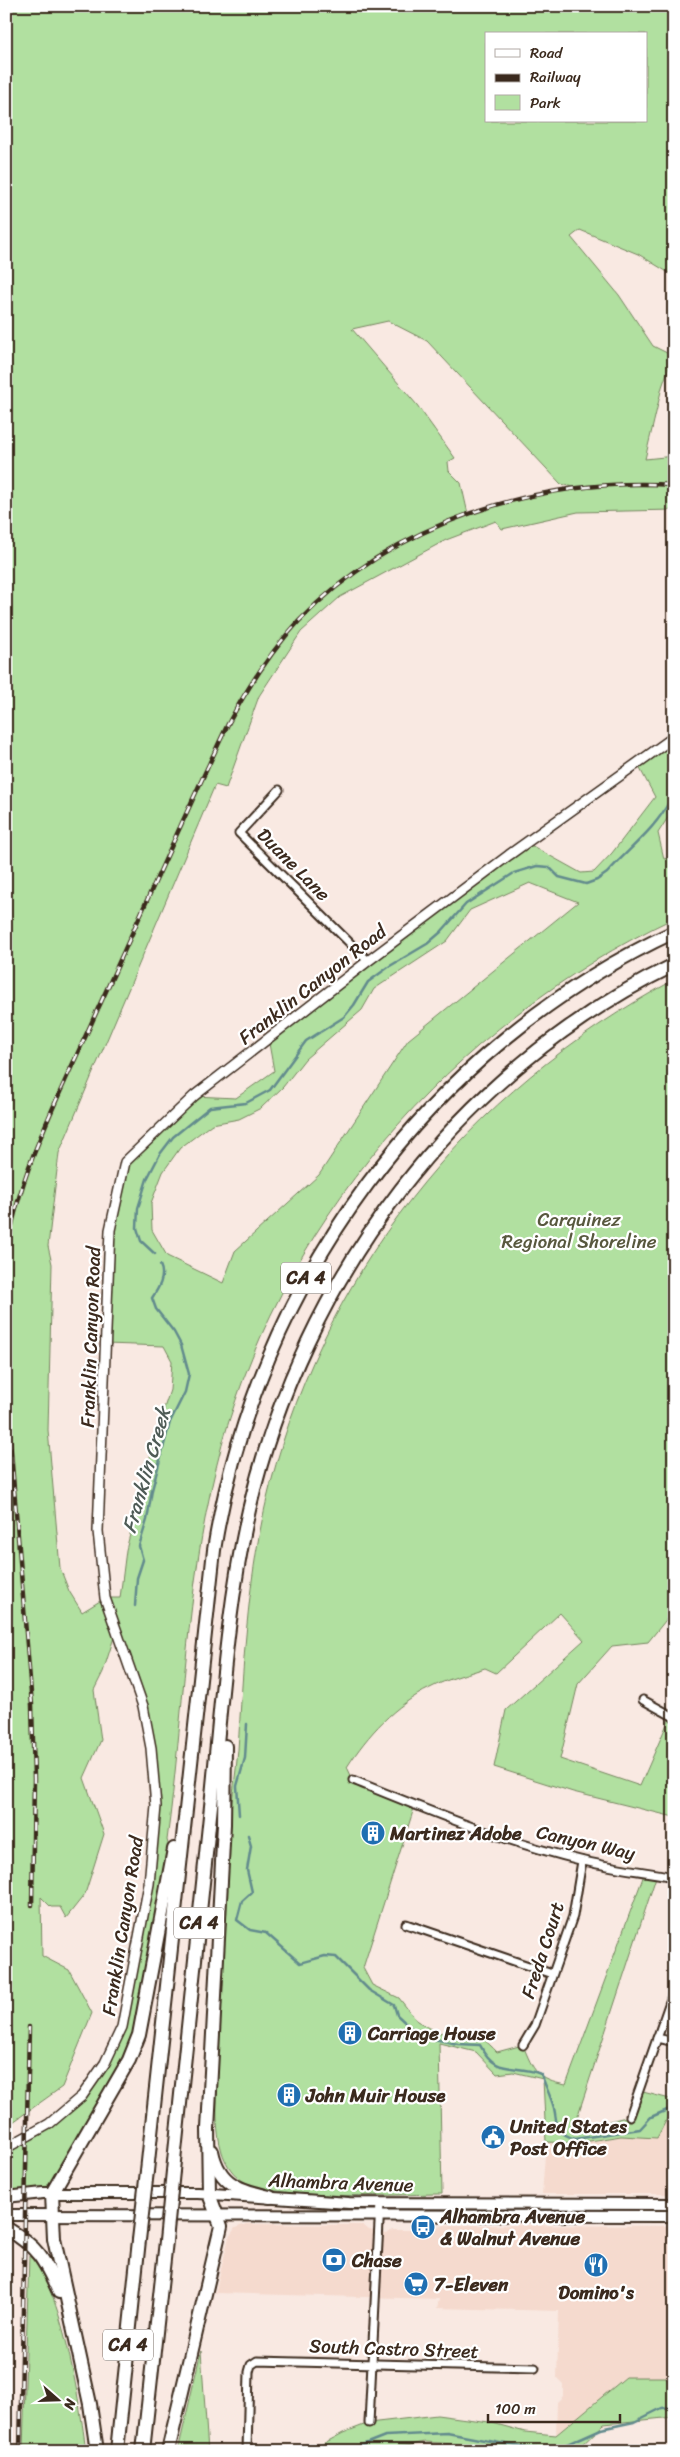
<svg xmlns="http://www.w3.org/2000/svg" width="680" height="2457" viewBox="0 0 680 2457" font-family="Sriracha,sans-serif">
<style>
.built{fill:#f5dace}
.green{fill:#b1e0a0;stroke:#76855f;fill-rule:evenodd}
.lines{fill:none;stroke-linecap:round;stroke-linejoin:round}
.stream{stroke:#628b8d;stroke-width:2.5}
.minor-casing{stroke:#3b2a1e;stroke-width:11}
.tertiary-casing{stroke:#3b2a1e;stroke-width:12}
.secondary-casing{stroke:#3b2a1e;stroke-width:14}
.motorway-casing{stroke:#3b2a1e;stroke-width:16}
.minor{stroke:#fff;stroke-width:7}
.tertiary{stroke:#fff;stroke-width:9}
.secondary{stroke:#fff;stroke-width:10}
.motorway{stroke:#fff;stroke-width:12}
.rail-casing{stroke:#3b2a1e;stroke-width:4.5}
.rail{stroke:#fff;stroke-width:2.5;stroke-dasharray:8;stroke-linecap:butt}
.motorway-bridge-casing{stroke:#3b2a1e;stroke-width:16;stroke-linecap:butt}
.motorway-bridge{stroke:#fff;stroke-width:12}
.labels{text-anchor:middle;stroke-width:4.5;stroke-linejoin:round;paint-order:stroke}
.shield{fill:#fff;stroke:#766a62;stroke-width:1}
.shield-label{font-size:18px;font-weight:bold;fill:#3b2a1e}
.street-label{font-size:19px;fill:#3b2a1e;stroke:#fff}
.park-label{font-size:19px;fill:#58583e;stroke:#fff}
.poi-label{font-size:19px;font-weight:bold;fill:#3b2a1e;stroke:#fff;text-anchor:start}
.water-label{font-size:20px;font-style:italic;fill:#4e5b56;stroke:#fff}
</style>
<rect width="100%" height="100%" fill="#f9e9e2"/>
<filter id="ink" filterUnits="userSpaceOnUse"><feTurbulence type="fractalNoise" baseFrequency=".02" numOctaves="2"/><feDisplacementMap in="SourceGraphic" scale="10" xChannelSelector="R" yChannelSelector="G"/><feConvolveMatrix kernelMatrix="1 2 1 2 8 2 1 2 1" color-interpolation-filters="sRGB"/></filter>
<g filter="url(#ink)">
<g class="built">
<polygon points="668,2117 674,2118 674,2194 542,2194 546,2142 577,2143 621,2136 656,2138"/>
<polygon points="246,2224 363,2225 369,2230 387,2234 392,2230 427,2230 445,2225 674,2226 674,2394 626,2377 556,2435 557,2402 563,2396 563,2384 557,2378 559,2311 437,2308 439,2299 215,2293 229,2237 235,2228"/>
</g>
<g class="green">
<path d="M6,6h668v270l-36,-22 -58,-24 -9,7 48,58 34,51 20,10 -11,31 -17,72 29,-3v54l-96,2 -76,17 -6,-8 -50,19 -106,57 -39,35 -42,64 -33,92 -11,-3 -156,368 -11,93 4,18 -4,166 12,138 9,23 13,21 23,-14h15l6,-48 31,-120 13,-40 2,-29 -8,-15 -58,-2 4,-114 15,-68 69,-66 42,2 38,-27 -6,-33 259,-195 54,30 13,-1 18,-19 43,-56 -18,-34 37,-26v71l-16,25 6,26 10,-3v62c-223,106 -399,307 -458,550 -30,121 -32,248 -49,372l5,18 -33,177 -87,158 -46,4v-49l43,-24 33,-28 40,-69 33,-205 -4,-74 -35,-117 -13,41 -9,18 7,50 -17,38 20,56 -19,60 -19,24 -6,-11h-9l-10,-10 1,59 27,14 23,43 -30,74 -56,40zM486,34h160v87h-160zM388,321l39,20 134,143 17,4 -63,12 -47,14 -7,-31 -12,-12 -1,-9 7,-4 -38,-53 -65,-76zM530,883l48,19 -170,138 -89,135 -84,76 -12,32 -56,-27 -15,-26 -1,-27 12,-31 17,-24 32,-24 27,-5 22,-11 22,-21 22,-28 57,-49 12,-21 73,-48 23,-31z"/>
<path d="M674,980v630l-26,32 -36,4 -34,38 -18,75 80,27 30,-69h4v100l-101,-25 -79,-25 12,-57 78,-70 -24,-27 -64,60 -11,-5c-18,6 -38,11 -55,20 -35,17 -62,46 -83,79l6,13 62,25 -52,163 9,17 27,13 18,23 22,12c28,-5 38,-2 58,19l26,-7c10,26 15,35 43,40l79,-213 12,2 -84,256 57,-14 9,-25 35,9v18l-6,-1 -11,21 -36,-2 -44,7 -31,-1 -3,-63 -30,-7 -16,2 -21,-22 -37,-9 3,151c-42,0 -174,9 -203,-16 -8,-6 -14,-16 -17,-26 -7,-22 -5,-48 -5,-71 0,-44 3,-89 5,-134 3,-42 4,-84 8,-126 2,-24 6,-47 8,-71 5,-81 9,-163 27,-243 53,-231 201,-416 409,-527z"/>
<path d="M29,2256c33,31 51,148 57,195h-63z"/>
<polygon points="201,2351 208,2451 178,2451"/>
<polygon points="626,2377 666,2377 674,2394 674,2417 604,2424 576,2451 506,2451 498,2447 425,2442 384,2451 316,2451 317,2447 343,2433 369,2423 437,2415 489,2422 525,2432 556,2435"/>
</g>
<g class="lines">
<g class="stream">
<path d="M155,1254l-14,-13 -4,-13 1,-20 9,-29 13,-25 13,-17 37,-30 36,-4 24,-13 36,-49 38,-24 10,-12 14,-23 22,-16 37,-22 14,-12 25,-28 48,-31 23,-7 12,1 10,10 27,7 11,-4 10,-7c20,-23 49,-44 63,-73 5,-12 -1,-26 4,-38"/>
<path d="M135,1606l2,-28 6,-18 -4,-14 8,-26 5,-30 18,-68 15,-30 4,-18 -8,-29 -7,-13 -18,-23 -4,-11c6,-9 14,-21 8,-33"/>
<polyline points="239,1815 237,1786 245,1758 247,1724"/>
<path d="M248,1835l3,11 -4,24 5,22 -10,9 -5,19 13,10 16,3 34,30 25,-7 11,1 33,33 25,15 3,10 14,13 23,11 24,5 22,1c16,32 34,18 61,29 4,11 10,23 13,34 4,18 -1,23 21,31l65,-10 11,-12 23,-10"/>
<polyline points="347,2451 385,2436 447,2433 527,2448 549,2449 565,2445 601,2429 634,2422 662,2408 674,2407"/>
</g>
<defs>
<g id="minor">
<polyline points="279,790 239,833 368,961"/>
<polyline points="643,1700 674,1717"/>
<path d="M353,1780c74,30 148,61 227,80 30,8 63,11 94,17"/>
<polyline points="406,1924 552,1974"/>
<polyline points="657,2038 674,2042"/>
<polyline points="523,2045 535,2025 573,1916 582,1861"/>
<polyline points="630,2116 674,1990"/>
<polyline points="369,2423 380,2203"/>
<polyline points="247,2451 249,2372 251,2365 257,2361 535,2368"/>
</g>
<polyline id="tertiary" points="6,2148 49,2124 82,2096 105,2063 122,2027 149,1884 156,1806 151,1748 143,1706 105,1598 98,1531 110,1230 125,1162 194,1096 368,961 509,855 674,737"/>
<g id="secondary">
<polyline points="6,2197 43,2193 198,2193 349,2203 674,2204"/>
<polyline points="6,2215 674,2216"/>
</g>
<g id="motorway">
<path d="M212,2151c7,34 28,39 58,46"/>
<path d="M147,2171l67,-621c42,-266 214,-504 460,-618"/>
<path d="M173,2171c12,-121 25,-243 38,-365 10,-98 16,-199 38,-296 54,-232 208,-440 425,-545"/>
<path d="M6,2228c32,19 38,31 53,64"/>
<polyline points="97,2451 90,2404 54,2239 52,2193 129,2060 139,2035 174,1849"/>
<polyline points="117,2451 139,2240"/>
<polyline points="143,2451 166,2241"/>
<polyline points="168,2451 221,2226 209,2194 208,2129 224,1824 225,1746"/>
</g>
</defs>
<use href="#minor" class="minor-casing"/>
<use href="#tertiary" class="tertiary-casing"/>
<use href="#secondary" class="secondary-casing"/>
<use href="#motorway" class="motorway-casing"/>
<use href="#minor" class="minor"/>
<use href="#tertiary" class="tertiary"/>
<use href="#secondary" class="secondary"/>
<use href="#motorway" class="motorway"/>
<defs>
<g id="rail">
<path d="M6,1257c12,-86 55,-165 90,-244 44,-96 86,-193 132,-289 20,-37 42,-72 71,-103 95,-99 240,-144 375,-136"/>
<polyline points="6,1392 32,1705 34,1779 32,1905"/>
<polyline points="20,2451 29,2027"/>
</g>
</defs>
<use href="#rail" class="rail-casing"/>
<use href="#rail" class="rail"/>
<defs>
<g id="motorway-bridge">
<polyline points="139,2240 147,2171"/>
<polyline points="166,2241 173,2171"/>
</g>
</defs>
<use href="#motorway-bridge" class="motorway-bridge-casing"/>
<use href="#motorway-bridge" class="motorway-bridge"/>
</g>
</g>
<defs>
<symbol id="building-disc" viewBox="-11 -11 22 22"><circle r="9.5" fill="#1f6fb2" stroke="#fff"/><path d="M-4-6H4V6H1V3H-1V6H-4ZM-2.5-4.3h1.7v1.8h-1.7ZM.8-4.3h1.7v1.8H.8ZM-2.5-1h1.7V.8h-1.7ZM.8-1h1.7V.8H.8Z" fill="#fff"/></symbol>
<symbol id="civic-disc" viewBox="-11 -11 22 22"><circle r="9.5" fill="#1f6fb2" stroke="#fff"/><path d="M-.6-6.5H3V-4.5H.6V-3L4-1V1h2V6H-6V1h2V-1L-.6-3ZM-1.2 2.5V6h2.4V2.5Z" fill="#fff"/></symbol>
<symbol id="bus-disc" viewBox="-11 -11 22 22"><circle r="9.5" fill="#1f6fb2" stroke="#fff"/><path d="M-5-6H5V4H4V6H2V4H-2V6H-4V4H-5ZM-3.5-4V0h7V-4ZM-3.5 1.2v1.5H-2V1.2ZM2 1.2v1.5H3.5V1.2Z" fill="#fff"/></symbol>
<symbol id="bank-disc" viewBox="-11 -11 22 22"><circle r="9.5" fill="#1f6fb2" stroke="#fff"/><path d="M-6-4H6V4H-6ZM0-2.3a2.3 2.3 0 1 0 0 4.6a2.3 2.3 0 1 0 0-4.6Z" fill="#fff"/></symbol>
<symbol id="restaurant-disc" viewBox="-11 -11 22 22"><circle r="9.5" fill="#1f6fb2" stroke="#fff"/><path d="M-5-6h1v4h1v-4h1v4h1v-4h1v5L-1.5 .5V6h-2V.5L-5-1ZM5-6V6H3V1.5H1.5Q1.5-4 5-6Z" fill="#fff"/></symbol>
<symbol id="supermarket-disc" viewBox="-11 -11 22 22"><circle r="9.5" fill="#1f6fb2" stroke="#fff"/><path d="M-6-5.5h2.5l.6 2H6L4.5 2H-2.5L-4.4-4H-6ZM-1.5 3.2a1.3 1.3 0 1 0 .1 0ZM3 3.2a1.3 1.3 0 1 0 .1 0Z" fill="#fff"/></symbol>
</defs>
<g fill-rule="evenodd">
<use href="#building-disc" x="359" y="1819" width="28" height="28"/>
<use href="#building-disc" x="336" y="2019" width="28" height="28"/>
<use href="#building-disc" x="275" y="2081" width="28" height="28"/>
<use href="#civic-disc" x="479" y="2123" width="28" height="28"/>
<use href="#bus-disc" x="409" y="2213" width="28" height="28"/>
<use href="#bank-disc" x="320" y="2246" width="28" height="28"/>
<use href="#restaurant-disc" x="582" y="2251" width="28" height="28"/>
<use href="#supermarket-disc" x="402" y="2270" width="28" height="28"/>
</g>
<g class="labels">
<g class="shield">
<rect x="281" y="1262.5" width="50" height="31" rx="4"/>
<rect x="174" y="1907.5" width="50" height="31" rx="4"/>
<rect x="103" y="2329.5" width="50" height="31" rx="4"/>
</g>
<g class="shield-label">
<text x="306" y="1284">CA 4</text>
<text x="199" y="1929">CA 4</text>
<text x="128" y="2351">CA 4</text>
</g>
<g class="street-label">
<text transform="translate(294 864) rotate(45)" y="7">Duane Lane</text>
<text transform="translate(312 984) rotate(-38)" y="7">Franklin Canyon Road</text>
<text transform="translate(90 1337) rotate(-88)" y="7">Franklin Canyon Road</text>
<text transform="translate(586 1842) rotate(13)" y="7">Canyon Way</text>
<text transform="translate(122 1926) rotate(-81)" y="7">Franklin Canyon Road</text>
<text transform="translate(542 1950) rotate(-72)" y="7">Freda Court</text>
<text transform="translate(341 2182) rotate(2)" y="7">Alhambra Avenue</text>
<text transform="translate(394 2348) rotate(2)" y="7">South Castro Street</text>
</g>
<g class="park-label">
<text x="579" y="1226">Carquinez<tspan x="579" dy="22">Regional Shoreline</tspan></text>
</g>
<g class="poi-label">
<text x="390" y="1840">Martinez Adobe</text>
<text x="368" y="2040">Carriage House</text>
<text x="306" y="2102">John Muir House</text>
<text x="510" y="2133">United States<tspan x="510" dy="22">Post Office</tspan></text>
<text x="440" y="2223">Alhambra Avenue<tspan x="440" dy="22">&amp; Walnut Avenue</tspan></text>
<text x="352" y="2267">Chase</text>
<text x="434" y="2291">7-Eleven</text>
<text x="596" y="2299" text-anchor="middle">Domino's</text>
</g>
<g class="water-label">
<text transform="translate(146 1470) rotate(-74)" y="7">Franklin Creek</text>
</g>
</g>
<rect width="680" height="2457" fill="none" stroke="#fff" stroke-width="25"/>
<rect x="12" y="12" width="655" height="2432" fill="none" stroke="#3b2a1e" stroke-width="2" filter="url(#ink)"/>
<rect x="485" y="32" width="162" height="90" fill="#ffffff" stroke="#b1aaa5"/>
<rect x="495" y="49" width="25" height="8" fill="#ffffff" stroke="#b1aaa5"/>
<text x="530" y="58" font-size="15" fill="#3b2a1e">Road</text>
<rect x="495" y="74" width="25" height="8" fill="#3b2a1e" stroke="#b1aaa5"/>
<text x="530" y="82" font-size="15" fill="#3b2a1e">Railway</text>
<rect x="495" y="95" width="25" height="15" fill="#b1e0a0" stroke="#b1aaa5"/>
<text x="530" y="108" font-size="15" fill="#3b2a1e">Park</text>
<g transform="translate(58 2400) rotate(110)" stroke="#ffffff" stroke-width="4" paint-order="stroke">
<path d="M0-4L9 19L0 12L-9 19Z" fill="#3b2a1e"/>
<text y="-8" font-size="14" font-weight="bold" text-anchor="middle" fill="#3b2a1e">N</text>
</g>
<path d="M488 2414v8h132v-8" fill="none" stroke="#3b2a1e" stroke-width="2.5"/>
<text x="495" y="2414" font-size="15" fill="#3b2a1e" stroke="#ffffff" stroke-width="4" paint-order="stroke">100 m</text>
</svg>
